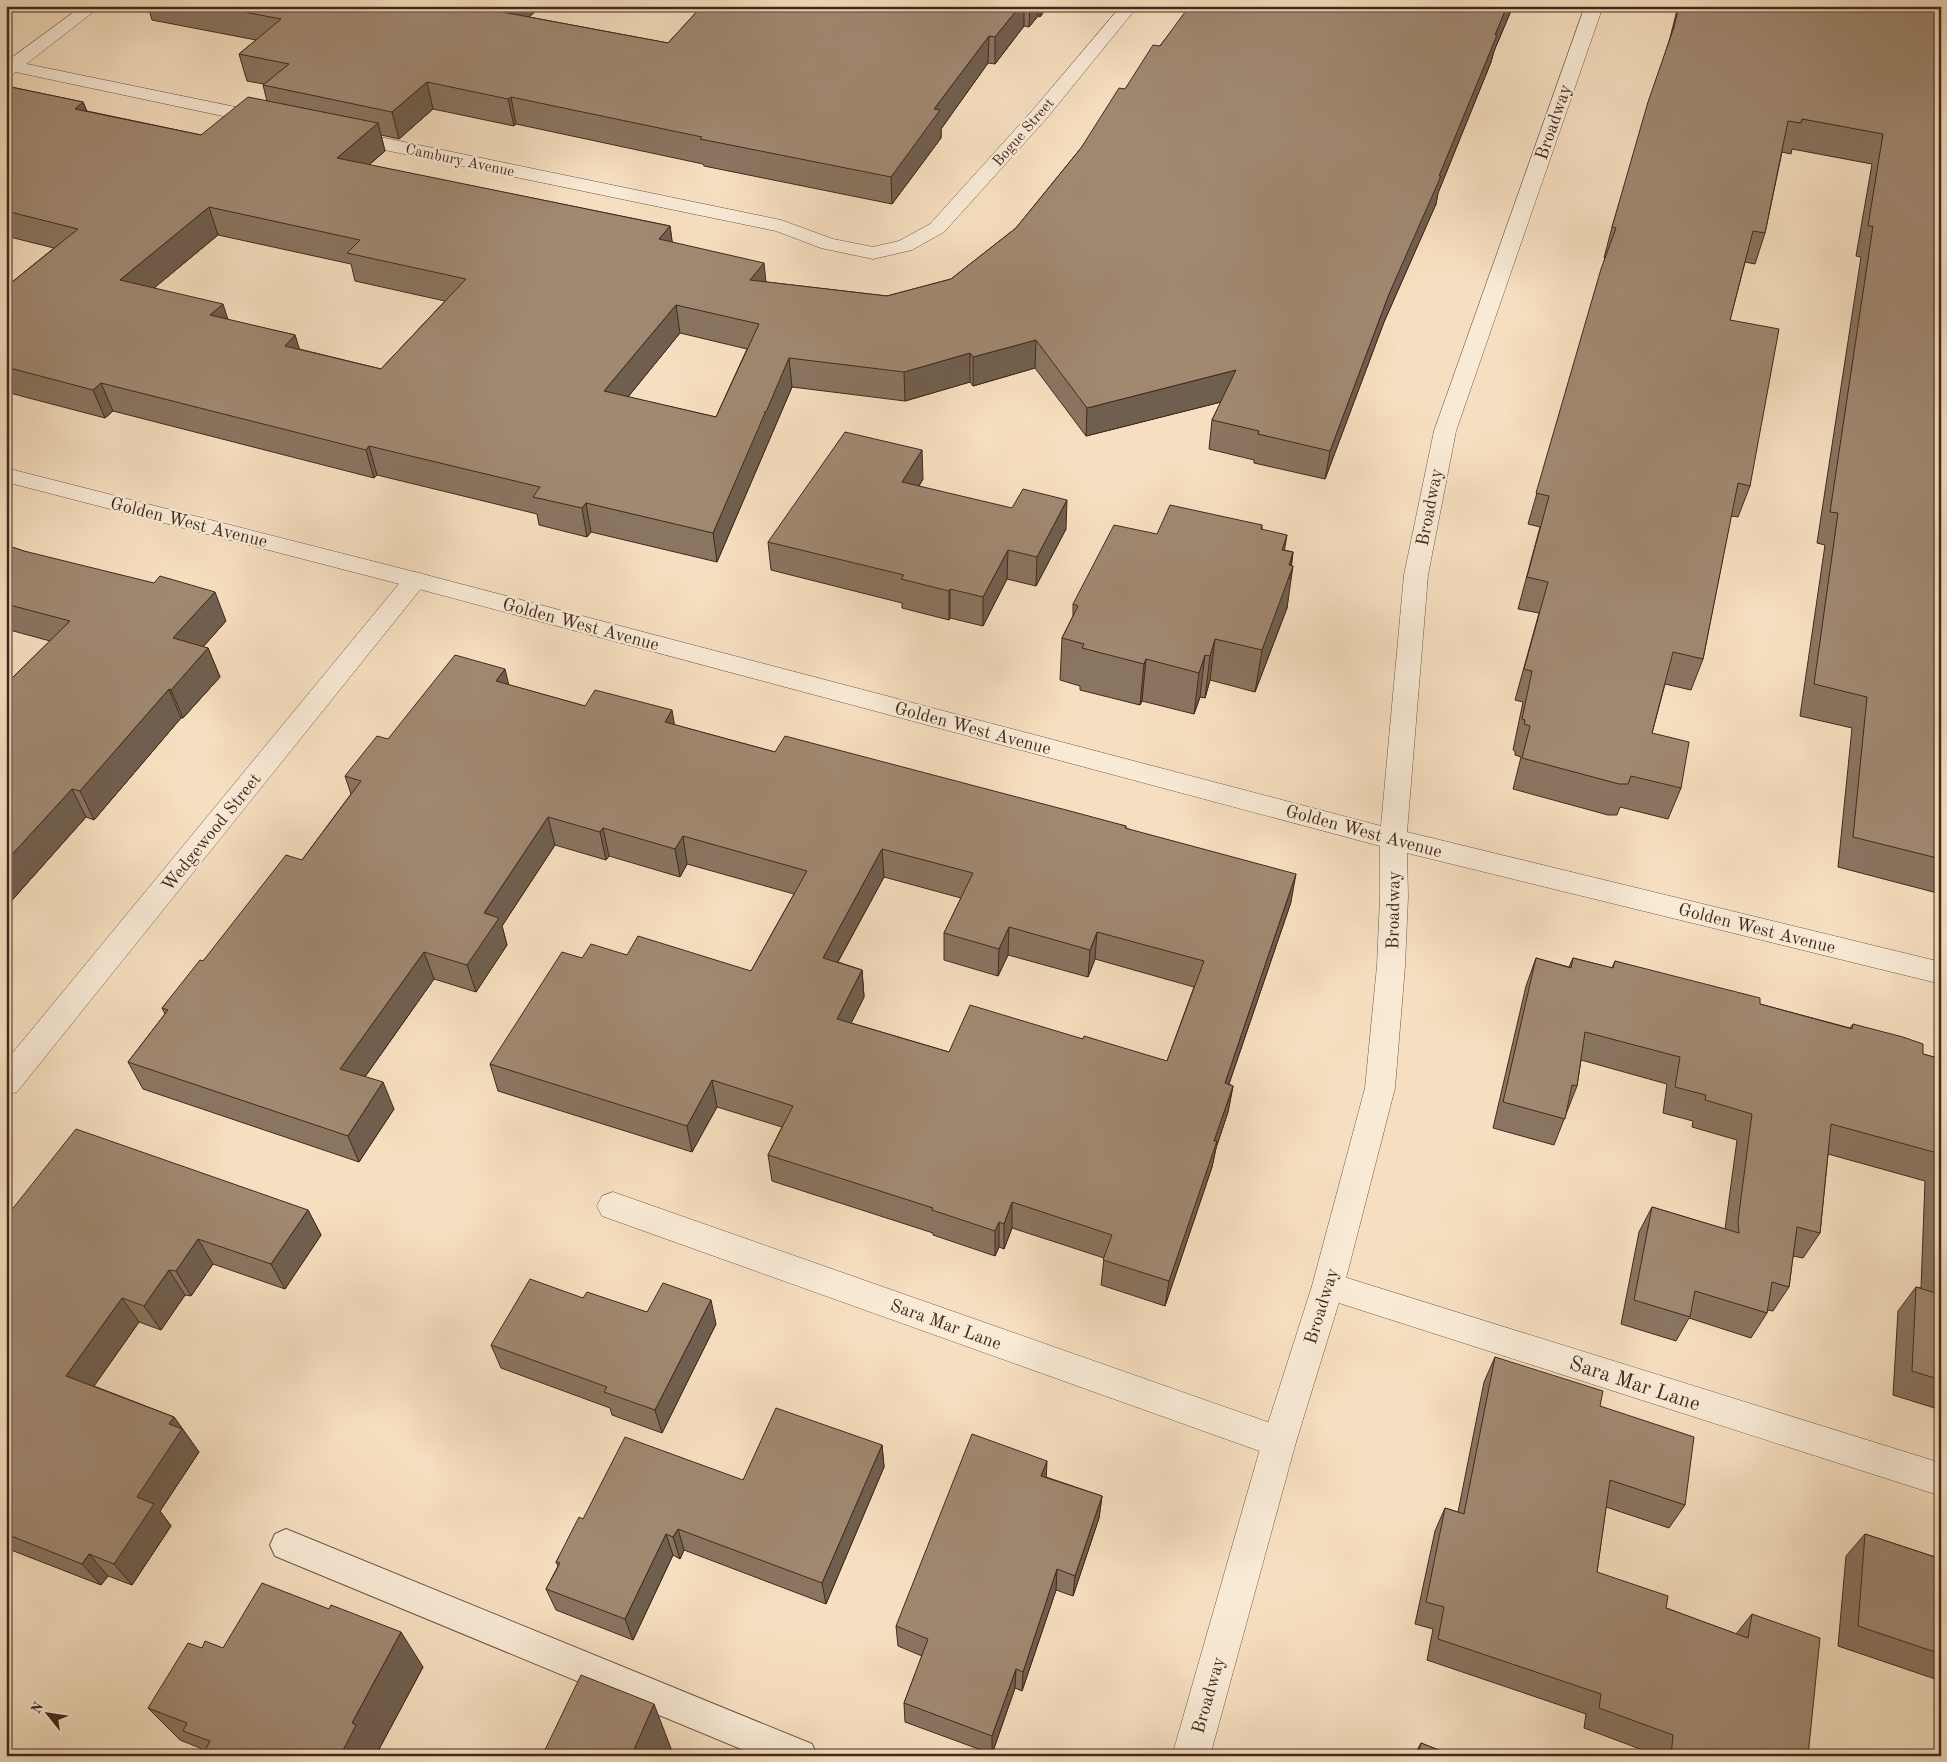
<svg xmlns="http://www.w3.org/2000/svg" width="1947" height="1762" viewBox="0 0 1947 1762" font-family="'Old Standard TT',serif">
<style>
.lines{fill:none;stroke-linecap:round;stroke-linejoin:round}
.service-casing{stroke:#6f5645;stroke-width:2}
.minor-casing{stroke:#6f5645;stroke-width:1}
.tertiary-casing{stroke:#6f5645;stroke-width:1}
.service{fill:#f9ead6;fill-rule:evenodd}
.minor{fill:#f9ead6;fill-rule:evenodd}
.tertiary{fill:#f9ead6;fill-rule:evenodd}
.wall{fill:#8a7561;stroke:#42291c;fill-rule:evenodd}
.shaded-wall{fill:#705f4f;stroke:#42291c}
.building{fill:#a08871;stroke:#42291c;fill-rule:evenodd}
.labels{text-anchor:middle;stroke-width:4.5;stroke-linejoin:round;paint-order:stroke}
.far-street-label{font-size:15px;fill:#42291c;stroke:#f9ead6}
.street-label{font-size:18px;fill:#42291c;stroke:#f9ead6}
.near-street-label{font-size:21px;fill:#42291c;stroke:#f9ead6}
</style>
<rect width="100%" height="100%" fill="#f6dfc0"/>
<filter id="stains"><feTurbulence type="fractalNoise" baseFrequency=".004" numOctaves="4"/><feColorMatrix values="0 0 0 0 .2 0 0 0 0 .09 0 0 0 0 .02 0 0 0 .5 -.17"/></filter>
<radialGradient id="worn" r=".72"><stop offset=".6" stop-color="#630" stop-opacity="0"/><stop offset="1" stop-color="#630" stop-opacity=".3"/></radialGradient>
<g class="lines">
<defs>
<polygon id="service" points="286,1529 812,1744 817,1756 758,1756 275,1556 270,1545 275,1534"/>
<g id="minor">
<polygon points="1121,6 1138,6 1046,119 944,232 912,250 873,259 821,248 776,231 346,142 339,140 337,136 339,132 346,130 781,220 833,239 873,247 899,241 930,224 1032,111"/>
<polygon points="12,61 265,113 272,115 274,119 272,123 265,125 6,70 6,62"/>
<polygon points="415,572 423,574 427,580 423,586 17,1092 6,1095 6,1061 407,574"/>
<polygon points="613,1192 1279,1426 1291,1431 1296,1442 1291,1453 1279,1458 602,1216 597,1206 602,1196"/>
<polygon points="1328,1272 1941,1463 1941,1496 1317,1296 1312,1286 1317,1276"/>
</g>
<g id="tertiary">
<polygon points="82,6 101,6 12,75 6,76 6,62"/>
<polygon points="1585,6 1603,6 1456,431 1428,575 1407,832 1941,962 1941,984 1407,853 1408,897 1405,966 1395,1088 1344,1286 1296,1442 1210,1756 1172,1756 1262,1442 1312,1286 1365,1088 1377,966 1380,897 1380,846 415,588 6,482 6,468 415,572 1381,826 1404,575 1434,431"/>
</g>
</defs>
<use href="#service" class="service-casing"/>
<use href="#minor" class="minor-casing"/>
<use href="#tertiary" class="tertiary-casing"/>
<use href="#service" class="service"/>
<use href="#minor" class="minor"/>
<use href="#tertiary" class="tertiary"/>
</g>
<g class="wall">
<path d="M148,6h393l-12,11 139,26 34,-37h346l-8,11 -2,-1 -9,11 -5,-1 -29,38 -7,-1 -47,66v9l-49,66 -188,-38 -1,-2 -187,-40 -2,2 -81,-17 -34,30 -18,-4 4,16 -16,14 301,61 2,17 94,39 121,14 64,-17 65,-51 65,-80 44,-59 67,-83h321l-19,45 -3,11 -53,131 -2,11 -52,118 -59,157 -71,-16v-3l-45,-11 3,-29 9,-18 -135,34 -51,-68 -62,18 -3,-4 -65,19 -113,-14 -75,175 -126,-30 -4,5 -48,-12 -2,-11 -160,-39 -3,3 -261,-67 -8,7 -99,-26v-105l48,-39 -48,-12v-150l77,16 4,9 114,24 66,-34 -4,-16 1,-1 -17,-3 -8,-27 17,-14 -104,-20zM218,235l133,29 4,17 90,20 -64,68 -82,-20 -4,-14 -67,-15 -74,-32zM680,333l67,16 -31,68 -88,-20z"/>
<polygon points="1678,6 1941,6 1941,894 1838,867 1852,728 1800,716 1825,545 1817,543 1861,257 1856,256 1872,164 1792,149 1791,154 1782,152 1765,233 1755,264 1745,262 1730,320 1750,486 1738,517 1731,516 1703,659 1691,690 1665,684 1652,733 1681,788 1668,819 1620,807 1617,815 1608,815 1513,789 1521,757 1515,755 1515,751 1513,750 1523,702 1515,700 1539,613 1518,609 1540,527 1528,524 1605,258 1604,258 1612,227 1670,38"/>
<polygon points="923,479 919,486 1066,529 1036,586 1007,579 983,626 950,618 949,620 902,608 902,603 771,570 768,542"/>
<polygon points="1262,525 1262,529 1284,550 1293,552 1287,608 1255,692 1210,680 1205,698 1200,697 1194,714 1142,701 1140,705 1080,690 1080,686 1060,680 1062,638 1073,616 1073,604 1157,534"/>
<polygon points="6,545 226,621 203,647 208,648 220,677 183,718 181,718 94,820 86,817 6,907 6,684 50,641 6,629"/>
<path d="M509,685l76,21 90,19 100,27 351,74v2l165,74 -62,182 4,2 -5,26 -12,36 -4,19 -47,139 -64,-21 3,-27 -92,-30 -8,21 -5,-2 -4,9 -62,-21v-2l-161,-52 -4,-26 14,-28 -65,-20 -25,45 -194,-61 -8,-27 92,-106 45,-3 124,16 43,-77 -107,-30 -7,13 -71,-21 -3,4 -51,-15 -53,81 5,19 -31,47 -42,-13 -69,98 29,32 -35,53 -216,-73 -15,-27 37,-48 -3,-6 41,-47 99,-101 49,-66 -6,-18 43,-37zM884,877l77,21 -17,35v27l54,16 10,-21 80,22 7,-18 99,28 -27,74 -84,-22 -134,13 -98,-29 13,-26 -2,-27 -24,-8z"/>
<polygon points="1536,958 1569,967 1573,958 1612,968 1615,961 1760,1004 1850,1028 1853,1024 1923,1054 1941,1059 1941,1410 1893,1395 1898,1311 1916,1287 1921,1288 1925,1181 1828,1154 1820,1233 1803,1258 1793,1256 1789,1287 1773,1311 1767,1310 1767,1313 1751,1338 1689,1318 1676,1341 1621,1324 1639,1232 1652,1207 1725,1229 1737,1140 1692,1127 1693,1121 1663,1113 1667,1084 1581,1060 1577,1086 1554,1145 1493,1128 1526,986"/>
<polygon points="308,1210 321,1235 285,1289 213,1264 191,1296 185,1295 161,1330 139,1322 94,1386 174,1417 199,1452 160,1511 171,1526 132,1585 108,1576 101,1585 6,1548 6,1217"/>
<polygon points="583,1298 647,1312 716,1324 662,1433 612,1415 610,1408 501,1368 491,1345"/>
<polygon points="1495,1357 1600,1406 1685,1505 1669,1528 1606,1507 1597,1572 1666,1608 1736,1634 1752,1614 1808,1756 1656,1756 1656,1755 1584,1728 1586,1714 1427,1660 1433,1629 1415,1624 1435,1531 1445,1508 1458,1512 1484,1382"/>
<polygon points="882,1445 884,1467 826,1604 684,1550 680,1559 673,1555 633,1640 556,1610 546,1589 558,1566 556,1562 583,1519 743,1480"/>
<polygon points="1046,1477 1102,1496 1099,1518 1073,1596 1056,1590 1022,1691 1015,1688 992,1754 905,1722 904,1703 922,1656 898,1646 896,1626"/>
<polygon points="1865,1534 1941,1559 1941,1681 1838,1646 1846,1556"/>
<polygon points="202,1648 223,1648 423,1667 377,1753 204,1752 200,1748 180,1740 148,1708"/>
<polygon points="1421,1743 1454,1756 1414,1756"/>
</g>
<g class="shaded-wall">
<polygon points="508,6 541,6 507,38 502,12"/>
<polygon points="1020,6 1024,6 1024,26 995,64 995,37"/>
<polygon points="1030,6 1038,6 1038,16 1029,27"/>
<polygon points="1040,6 1048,6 1040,17"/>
<polygon points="1507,6 1513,6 1494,51 1491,62 1438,193 1436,204 1384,322 1325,479 1330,451 1389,294 1495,35"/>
<polygon points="989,36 988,63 941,129 941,138 892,204 891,177 934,109"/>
<polygon points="427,82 433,109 399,139 392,112"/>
<polygon points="511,97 516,124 514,126 508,99"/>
<polygon points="83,102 93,130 75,109"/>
<polygon points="378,123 385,151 344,186 337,158"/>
<polygon points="209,207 218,235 130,308 120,280"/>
<polygon points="670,226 674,254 659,239"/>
<polygon points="764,263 767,292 750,280"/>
<polygon points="223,304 232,332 210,315"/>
<polygon points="676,305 680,333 609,420 604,391"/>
<polygon points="295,335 304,364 285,346"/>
<polygon points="1036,340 1035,368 973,386 973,357"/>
<polygon points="970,353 970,382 905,401 904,372"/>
<polygon points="789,358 792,387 717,562 713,533 764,412"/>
<polygon points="1236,370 1233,399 1086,436 1087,408"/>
<polygon points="101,383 113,411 105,418 93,390"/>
<polygon points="369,446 377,475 374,478 366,450"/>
<polygon points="922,450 923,479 903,510 902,482"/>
<polygon points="1067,500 1066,529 1036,586 1037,557"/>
<polygon points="586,503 591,532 587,537 582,508"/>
<polygon points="1287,535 1280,577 1282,550"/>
<polygon points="1008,550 1007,579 983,626 983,597"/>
<polygon points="1293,552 1289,579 1293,566 1287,608 1255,692 1262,650"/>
<polygon points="950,589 950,618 949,620 949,591"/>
<polygon points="215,592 226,621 185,667 173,638"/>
<polygon points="1215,639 1210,680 1205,698 1210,656"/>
<polygon points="208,648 220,677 183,718 171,690"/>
<polygon points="1205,655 1200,697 1194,714 1199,673"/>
<polygon points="1146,659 1142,701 1140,705 1144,664"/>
<polygon points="505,669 512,698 496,681"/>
<polygon points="169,689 181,718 94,820 80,791"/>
<polygon points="672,710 677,739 665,722"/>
<polygon points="72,789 86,817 6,907 6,861"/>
<polygon points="548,817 555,845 502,926 507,945 476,992 467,965 484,913"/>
<polygon points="603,828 609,856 606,860 600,832"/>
<polygon points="683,836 687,864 680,877 675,849"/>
<polygon points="882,849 884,877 825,985 823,958"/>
<polygon points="1296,874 1291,902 1220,1110 1225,1083"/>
<polygon points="1009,927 1008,955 998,976 999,949"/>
<polygon points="1097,932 1095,959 1088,977 1090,950"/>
<polygon points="424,952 434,979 352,1095 340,1069"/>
<polygon points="862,970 864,997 840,1046 837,1019"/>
<polygon points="712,1080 717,1107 692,1152 687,1126"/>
<polygon points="383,1082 394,1109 359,1162 348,1136"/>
<polygon points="1233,1086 1228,1112 1216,1148 1212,1167 1165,1306 1169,1281 1214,1141"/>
<polygon points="1012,1202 1012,1228 1004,1249 1004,1224"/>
<polygon points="308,1210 321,1235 285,1289 271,1264"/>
<polygon points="999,1222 999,1247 995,1256 995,1231"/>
<polygon points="198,1239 213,1264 191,1296 176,1271"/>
<polygon points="169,1270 185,1295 161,1330 144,1306"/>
<polygon points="122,1298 139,1322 85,1399 66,1376"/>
<polygon points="711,1300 716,1324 662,1433 655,1410"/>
<polygon points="174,1417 199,1452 160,1511 171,1526 132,1585 114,1564 137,1497 169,1424"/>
<polygon points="882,1445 884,1467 826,1604 822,1583"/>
<polygon points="1047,1461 1046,1483 1041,1476"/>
<polygon points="1102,1496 1099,1518 1073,1596 1075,1576"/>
<polygon points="678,1529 684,1550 680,1559 673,1537"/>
<polygon points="666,1534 673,1555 633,1640 625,1619"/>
<polygon points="89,1554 108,1576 101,1585 82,1564"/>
<polygon points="1057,1569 1056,1590 1022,1691 1023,1672"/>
<polygon points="401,1632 423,1667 377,1753 379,1756 340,1756 352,1723"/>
<polygon points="1016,1669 1015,1688 992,1754 992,1736"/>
<polygon points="654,1704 672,1751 670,1756 632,1756 632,1754"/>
</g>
<g class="building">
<polygon points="213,6 508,6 502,12 668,43 702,6 1020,6 995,37 989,36 934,109 940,110 891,177 700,139 702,137 511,97 508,99 427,82 392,112 263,85 289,64 239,54 281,19"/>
<path d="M1192,6h315l-12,29h2l-58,141h2l-52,118 -59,157 -72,-17 1,-3 -47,-11 24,-50 -149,38 -51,-68 -63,17 -3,-4 -66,19 -115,-14 -23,54h-2l1,1 -52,120 -127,-30 -4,5 -49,-11 7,-10 -171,-41 -3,4 -265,-67 -8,7 -87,-23v-80l72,-58 -72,-18v-125l77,16 -8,7 126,26 47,-38 130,26 -41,35 333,68 -11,13 105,24 -14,17 137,16 64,-17 65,-51 65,-80 38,-60 6,1 28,-44 7,1 28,-38 2,1zM209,207l151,33 -13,13 119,26 -85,90 -96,-23 10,-11 -85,-20 13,-11 -103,-24zM676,305l83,19 -43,93 -112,-26z"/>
<polygon points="1679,6 1941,6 1941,859 1853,837 1867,697 1814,684 1838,513 1830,512 1873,226 1868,226 1883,134 1802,119 1801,123 1788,121 1765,233 1753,231 1730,320 1779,329 1750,486 1738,483 1703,659 1673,652 1652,733 1689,742 1681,788 1631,776 1628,784 1619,784 1522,758 1530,726 1524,724 1525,720 1522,719 1532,671 1524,669 1548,582 1527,577 1549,496 1536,493 1601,269 1616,228 1612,227 1648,102 1674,27"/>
<polygon points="845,432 922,450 902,482 1012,508 1023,489 1067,500 1037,557 1008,550 983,597 950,589 949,591 901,579 904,575 768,542"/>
<polygon points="1170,505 1262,525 1261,529 1287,535 1282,550 1293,552 1289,565 1293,566 1262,650 1215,639 1210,656 1205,655 1199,673 1146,659 1144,664 1082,648 1084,644 1062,638 1078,606 1073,604 1114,525 1157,534"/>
<polygon points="6,545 24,551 154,583 160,576 215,592 173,638 208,648 171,690 169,689 80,791 72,789 6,861 6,684 70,621 6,604"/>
<path d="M455,655l50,14 -9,12 89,25 10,-16 77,20 -7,12 110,30 10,-16 285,75 56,15 -1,2 171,46 -71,209 8,3 -19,55h3l-48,140 -66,-21 9,-25 -100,-33 -8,22 -5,-2 -4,9 -63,-21 1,-2 -165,-53 25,-49 -81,-26 -25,46 -197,-62 72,-112 20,6 9,-14 36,11 11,-19 113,35 56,-100 -124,-35 -8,13 -72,-21 -3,4 -52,-15 -64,96 15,5 -32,47 -43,-13 -84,117 43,13 -35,54 -220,-74 40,-52 -6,-2 38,-48 3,1 83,-106 16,5 59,-79 -16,-5 32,-40 11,3zM882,849l91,24 -29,60 55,16 10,-22 81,23 7,-18 107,29 -37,100 -83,-25 -1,3 -113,-34 -21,47 -112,-33 25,-49 -39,-12z"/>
<polygon points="1536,958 1571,968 1573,958 1613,968 1615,961 1760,998 1760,1004 1852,1029 1853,1024 1903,1037 1923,1044 1923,1054 1941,1059 1941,1154 1831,1124 1820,1233 1797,1227 1789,1287 1772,1282 1767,1313 1695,1291 1690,1317 1634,1300 1652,1207 1739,1233 1738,1221 1752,1114 1705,1100 1706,1095 1675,1087 1680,1057 1585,1032 1577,1086 1572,1085 1565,1119 1503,1102"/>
<polygon points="76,1129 308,1210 271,1264 198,1239 176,1271 169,1270 144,1306 122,1298 66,1376 174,1417 169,1424 182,1429 137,1497 154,1504 114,1564 89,1554 82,1564 6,1534 6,1217"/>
<polygon points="1941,1233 1941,1380 1912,1371 1916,1287 1939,1294"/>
<polygon points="530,1279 583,1298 587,1292 647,1312 663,1283 711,1300 655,1410 604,1392 607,1387 491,1345"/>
<polygon points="1495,1357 1603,1391 1600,1406 1694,1437 1685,1505 1610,1480 1597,1572 1668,1596 1666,1608 1748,1638 1752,1614 1820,1638 1808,1756 1671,1756 1673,1735 1599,1708 1601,1694 1438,1639 1444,1607 1426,1602 1445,1508 1464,1514"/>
<polygon points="776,1408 882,1445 822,1583 678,1529 673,1537 666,1534 625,1619 546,1589 560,1563 556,1562 579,1517 583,1519 625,1437 743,1480"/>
<polygon points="972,1434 1047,1461 1041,1476 1102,1496 1075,1576 1057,1569 1023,1672 1016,1669 992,1736 904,1703 928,1639 896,1626"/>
<polygon points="1865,1534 1941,1559 1941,1654 1858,1626"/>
<polygon points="262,1583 329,1609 331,1605 401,1632 352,1723 356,1725 340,1756 202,1756 210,1741 183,1731 187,1723 148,1708 188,1643 202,1648 205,1641 223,1648"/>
<polygon points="581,1675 654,1704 632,1754 635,1756 542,1756"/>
<polygon points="1421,1743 1454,1756 1418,1756"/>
</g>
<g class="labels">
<g class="far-street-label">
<text transform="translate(1023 132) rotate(-49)" y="5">Bogue Street</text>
<text transform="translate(460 160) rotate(12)" y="5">Cambury Avenue</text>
</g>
<g class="street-label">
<text transform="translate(1553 122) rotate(-71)" y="6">Broadway</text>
<text transform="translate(1429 507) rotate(-79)" y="6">Broadway</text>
<text transform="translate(189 522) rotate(14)" y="6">Golden West Avenue</text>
<text transform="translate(581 624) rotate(15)" y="6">Golden West Avenue</text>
<text transform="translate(973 728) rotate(15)" y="6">Golden West Avenue</text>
<text transform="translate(1364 831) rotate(15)" y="6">Golden West Avenue</text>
<text transform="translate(211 832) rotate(-51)" y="6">Wedgewood Street</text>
<text transform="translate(1393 910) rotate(-89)" y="6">Broadway</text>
<text transform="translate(1757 928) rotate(14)" y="6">Golden West Avenue</text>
<text transform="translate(1321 1306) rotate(-73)" y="6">Broadway</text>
<text transform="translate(946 1324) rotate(20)" y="6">Sara Mar Lane</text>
<text transform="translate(1208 1695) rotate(-74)" y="6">Broadway</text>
</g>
<g class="near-street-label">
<text transform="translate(1635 1383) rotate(18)" y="7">Sara Mar Lane</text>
</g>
</g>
<rect width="1947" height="1762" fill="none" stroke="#f6dfc0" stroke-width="25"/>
<rect x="8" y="8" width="1932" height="1747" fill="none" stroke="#42291c" stroke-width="2.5"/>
<rect x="12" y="12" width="1922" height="1737" fill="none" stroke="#42291c"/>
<g transform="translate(48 1714) rotate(300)" stroke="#f9ead6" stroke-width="4" paint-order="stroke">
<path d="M0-4L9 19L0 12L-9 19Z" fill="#42291c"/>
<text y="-8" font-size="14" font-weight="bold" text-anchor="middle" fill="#42291c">N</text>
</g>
<rect width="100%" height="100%" filter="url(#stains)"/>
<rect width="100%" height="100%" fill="url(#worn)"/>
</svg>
